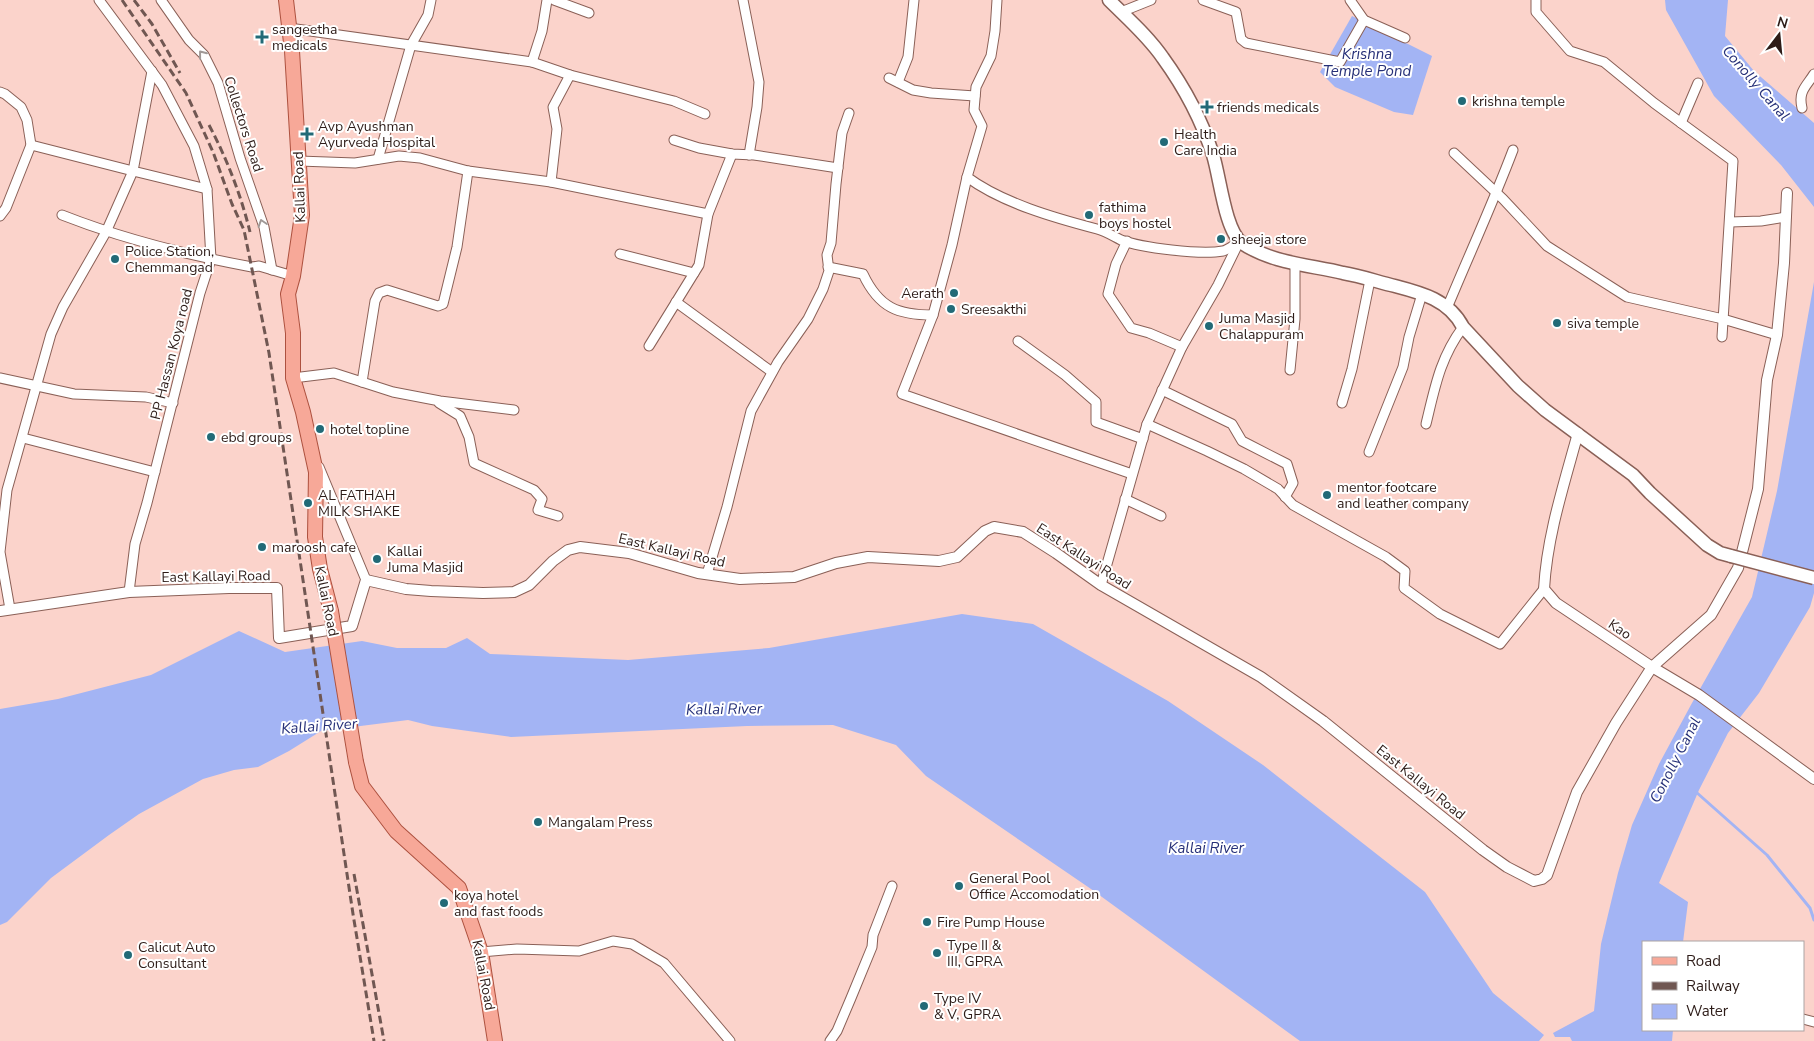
<svg xmlns="http://www.w3.org/2000/svg" width="1814" height="1041" viewBox="0 0 1814 1041" font-family="'Nunito Sans',sans-serif">
<style>
.water{fill:#a3b4f4}
.lines{fill:none;stroke-linecap:round;stroke-linejoin:round}
.stream{stroke:#a3b4f4;stroke-width:3}
.minor-casing{stroke:#8a6057;stroke-width:11}
.tertiary-casing{stroke:#8a6057;stroke-width:12}
.secondary-casing{stroke:#8a6057;stroke-width:15}
.primary-casing{stroke:#ad513f;stroke-width:16}
.minor{stroke:#fff;stroke-width:9}
.tertiary{stroke:#fff;stroke-width:10}
.secondary{stroke:#fff;stroke-width:12}
.primary{stroke:#f7a898;stroke-width:14}
.rail{stroke:#705752;stroke-width:3;stroke-dasharray:8 4;stroke-linecap:butt}
.secondary-bridge-casing{stroke:#8a6057;stroke-width:15;stroke-linecap:butt}
.primary-bridge-casing{stroke:#ad513f;stroke-width:16;stroke-linecap:butt}
.secondary-bridge{stroke:#fff;stroke-width:12}
.primary-bridge{stroke:#f7a898;stroke-width:14}
.oneway{stroke:#a09997}
.poi-dot{fill:#226a77;stroke:#fff;stroke-width:2}
.labels{text-anchor:middle;stroke-width:4;stroke-linejoin:round;paint-order:stroke}
.poi-label{font-size:14px;fill:#2d1c18;stroke:#fff;text-anchor:start}
.street-label{font-size:14px;fill:#2d1c18;stroke:#fff}
.water-label{font-size:15px;font-style:italic;fill:#263078;stroke:#fff}
</style>
<rect width="100%" height="100%" fill="#fbd3cb"/>
<g class="water">
<polygon points="1665,0 1728,0 1725,36 1754,71 1814,123 1814,207 1781,165 1714,96 1666,10"/>
<polygon points="1352,16 1432,56 1413,115 1394,112 1335,87 1320,72"/>
<polygon points="1814,282 1814,593 1810,607 1759,693 1728,733 1699,790 1659,883 1688,902 1683,942 1643,942 1643,1030 1673,1030 1672,1041 1572,1041 1570,1037 1555,1037 1553,1033 1594,1011 1601,944 1618,873 1632,825 1659,764 1692,703 1752,597 1777,491"/>
<polygon points="962,614 1033,624 1168,701 1263,765 1425,892 1493,993 1544,1035 1539,1041 1300,1041 1091,889 926,776 896,745 833,725 747,726 511,737 432,726 408,720 321,731 289,751 258,767 234,770 203,779 139,814 109,835 51,878 7,922 0,925 0,709 58,699 151,675 239,631 285,652 362,641 397,648 446,648 467,638 490,654 628,660 769,648"/>
</g>
<g class="lines">
<polyline class="stream" points="1696,792 1767,855 1810,908 1814,920"/>
<defs>
<g id="minor">
<polyline points="99,0 162,85 194,146 207,189 211,259 200,293 147,503 135,544 129,592"/>
<polyline points="161,0 189,40 204,55 218,83 240,158 264,227 272,270"/>
<polyline points="554,0 589,13"/>
<polyline points="743,0 759,82 757,107 749,155"/>
<path d="M997,0l-2,31 -4,25 -15,31 -2,23 8,16 -15,51c35,26 88,41 130,52 8,2 16,7 24,11 21,8 80,15 102,11 5,-1 12,-7 17,-9"/>
<polyline points="1203,0 1236,12 1241,39 1246,43 1340,62 1364,20"/>
<polyline points="1350,0 1364,20 1405,38"/>
<polyline points="1536,0 1536,12 1570,51 1604,62 1654,103 1733,161 1722,337"/>
<polyline points="1121,12 1151,0"/>
<polyline points="289,28 532,62 570,75"/>
<polyline points="532,62 542,31 547,0"/>
<polyline points="152,71 133,171 207,189"/>
<polyline points="889,78 913,90 931,93 975,96"/>
<polyline points="898,82 908,57 914,0"/>
<polyline points="0,92 5,94 21,107 27,120 31,145 6,208 0,216"/>
<path d="M1802,108c-4,-17 4,-21 12,-34"/>
<polyline points="1681,123 1698,83"/>
<polyline points="674,140 699,148 732,154 754,155 838,168"/>
<polyline points="1454,153 1503,199 1547,246 1627,297 1723,319 1777,335"/>
<polyline points="378,159 411,45 428,15 431,0"/>
<polyline points="299,161 355,163 399,156 420,158 468,171 551,182 708,214"/>
<polyline points="551,182 557,129 553,107 570,75 674,101 705,114"/>
<path d="M62,215c61,24 125,40 190,52l7,-1 34,10"/>
<polyline points="1730,222 1761,221 1786,217"/>
<polyline points="1127,241 1116,264 1108,294 1131,328 1149,333 1182,347"/>
<polyline points="620,254 694,273"/>
<path d="M828,267l35,7c16,34 35,41 70,41l19,-70 15,-68"/>
<polyline points="676,302 772,372"/>
<path d="M1447,308c22,-53 46,-105 66,-158"/>
<polyline points="933,315 902,394 1132,474"/>
<polyline points="1018,341 1065,375 1096,402 1096,422 1143,439"/>
<polyline points="649,346 699,265 708,214 732,154"/>
<polyline points="1290,370 1295,319 1295,263"/>
<polyline points="0,378 74,394 146,397 173,403"/>
<polyline points="293,378 334,373 393,392 440,401 514,410"/>
<polyline points="362,382 375,301 379,293 387,290 438,306 443,304 457,247 468,171"/>
<polyline points="1162,390 1232,424 1242,441 1287,464 1293,483 1285,497"/>
<polyline points="439,403 460,416 469,437 474,463 534,490 542,499 538,510 558,516"/>
<polyline points="1342,403 1352,369 1370,280"/>
<polyline points="1147,424 1207,451 1244,469 1278,489 1293,505 1386,557 1405,571 1404,588 1440,614 1500,644 1544,589"/>
<path d="M1426,424c9,-37 14,-66 37,-97"/>
<polyline points="23,438 155,472"/>
<polyline points="1369,452 1403,367 1409,337 1422,294"/>
<polyline points="319,467 366,580"/>
<polyline points="1125,499 1161,516"/>
<polyline points="707,574 727,507 751,411 778,362 808,319 823,289 829,271 827,255 831,243 836,184 842,133 849,113"/>
<polyline points="1101,585 1147,424 1182,347 1218,285 1239,242"/>
<polyline points="10,609 0,552 7,490 51,334 63,307 106,232 133,171 31,145"/>
<polyline points="481,952 517,949 579,951 613,941 632,944 664,963 730,1041"/>
<polyline points="1803,1019 1814,1022"/>
<polyline points="830,1041 837,1031 851,998 872,947 873,935 892,886"/>
</g>
<g id="tertiary">
<path d="M1578,433c-14,51 -31,103 -34,156l12,14 96,64 47,28 115,84"/>
<polyline points="0,611 129,592 229,588 277,588 279,638 352,626 366,580 406,589 431,591 483,593 514,592 529,585 553,561 568,550 580,547 629,553 698,573 740,579 794,577 836,563 868,557 939,561 957,557 985,531 994,527 1023,532 1056,553 1101,585 1261,677 1323,721 1483,850 1507,867 1534,881 1542,879 1547,875 1577,792 1616,723 1652,667 1711,615 1738,568 1758,489 1767,380 1777,335 1784,263 1787,193"/>
</g>
<path id="secondary" d="M1109,0c18,18 39,36 54,58 21,29 39,63 50,97 7,22 12,76 29,88 29,20 68,22 101,30 18,3 35,9 52,13 27,7 54,14 68,41l55,59 27,24 88,65 17,18 57,52 13,8 11,3"/>
<g id="primary">
<polyline points="286,0 292,51 302,215 293,276 288,294 293,333 293,378 303,412 316,472 315,537 320,569 331,611"/>
<polyline points="356,762 362,786 396,831 459,888 481,952 495,1041"/>
</g>
</defs>
<use href="#minor" class="minor-casing"/>
<use href="#tertiary" class="tertiary-casing"/>
<use href="#secondary" class="secondary-casing"/>
<use href="#primary" class="primary-casing"/>
<use href="#minor" class="minor"/>
<use href="#tertiary" class="tertiary"/>
<use href="#secondary" class="secondary"/>
<use href="#primary" class="primary"/>
<g class="rail">
<polyline points="122,0 186,93 213,152 232,204 244,230 269,353 353,914 374,1041"/>
<polyline points="134,0 152,24 180,73"/>
<path d="M209,125c18,34 32,70 41,107"/>
<polyline points="354,874 384,1041"/>
</g>
<defs>
<polyline id="secondary-bridge" points="1731,556 1814,578"/>
<polyline id="primary-bridge" points="331,611 356,762"/>
</defs>
<use href="#secondary-bridge" class="secondary-bridge-casing"/>
<use href="#primary-bridge" class="primary-bridge-casing"/>
<use href="#secondary-bridge" class="secondary-bridge"/>
<use href="#primary-bridge" class="primary-bridge"/>
</g>
<defs><path id="oneway-chevron" d="M-2-3.5L2.5 0L-2 3.5" fill="none" stroke-width="1.6" stroke-linecap="round" stroke-linejoin="round" transform="scale(1.25)"/></defs>
<g class="oneway">
<use href="#oneway-chevron" transform="translate(202 54) rotate(-128)"/>
<use href="#oneway-chevron" transform="translate(262 223) rotate(-108)"/>
</g>
<g class="poi-dot">
<path d="M259.5 29.5h5v5h5v5h-5v5h-5v-5h-5v-5h5z"/>
<circle cx="1462" cy="101" r="5"/>
<path d="M1204.5 99.5h5v5h5v5h-5v5h-5v-5h-5v-5h5z"/>
<path d="M304.5 126.5h5v5h5v5h-5v5h-5v-5h-5v-5h5z"/>
<circle cx="1164" cy="142" r="5"/>
<circle cx="1089" cy="215" r="5"/>
<circle cx="1221" cy="239" r="5"/>
<circle cx="115" cy="259" r="5"/>
<circle cx="954" cy="293" r="5"/>
<circle cx="951" cy="309" r="5"/>
<circle cx="1557" cy="323" r="5"/>
<circle cx="1209" cy="326" r="5"/>
<circle cx="320" cy="429" r="5"/>
<circle cx="211" cy="437" r="5"/>
<circle cx="1327" cy="495" r="5"/>
<circle cx="308" cy="503" r="5"/>
<circle cx="262" cy="547" r="5"/>
<circle cx="377" cy="559" r="5"/>
<circle cx="538" cy="822" r="5"/>
<circle cx="959" cy="886" r="5"/>
<circle cx="444" cy="903" r="5"/>
<circle cx="927" cy="922" r="5"/>
<circle cx="937" cy="953" r="5"/>
<circle cx="128" cy="955" r="5"/>
<circle cx="924" cy="1006" r="5"/>
</g>
<g class="labels">
<g class="poi-label">
<text x="272" y="34">sangeetha<tspan x="272" dy="16">medicals</tspan></text>
<text x="1472" y="106">krishna temple</text>
<text x="1217" y="112">friends medicals</text>
<text x="318" y="131">Avp Ayushman<tspan x="318" dy="16">Ayurveda Hospital</tspan></text>
<text x="1174" y="139">Health<tspan x="1174" dy="16">Care India</tspan></text>
<text x="1099" y="212">fathima<tspan x="1099" dy="16">boys hostel</tspan></text>
<text x="1231" y="244">sheeja store</text>
<text x="125" y="256">Police Station,<tspan x="125" dy="16">Chemmangad</tspan></text>
<text x="944" y="298" text-anchor="end">Aerath</text>
<text x="961" y="314">Sreesakthi</text>
<text x="1219" y="323">Juma Masjid<tspan x="1219" dy="16">Chalappuram</tspan></text>
<text x="1567" y="328">siva temple</text>
<text x="330" y="434">hotel topline</text>
<text x="221" y="442">ebd groups</text>
<text x="1337" y="492">mentor footcare<tspan x="1337" dy="16">and leather company</tspan></text>
<text x="318" y="500">AL FATHAH<tspan x="318" dy="16">MILK SHAKE</tspan></text>
<text x="272" y="552">maroosh cafe</text>
<text x="387" y="556">Kallai<tspan x="387" dy="16">Juma Masjid</tspan></text>
<text x="548" y="827">Mangalam Press</text>
<text x="969" y="883">General Pool<tspan x="969" dy="16">Office Accomodation</tspan></text>
<text x="454" y="900">koya hotel<tspan x="454" dy="16">and fast foods</tspan></text>
<text x="937" y="927">Fire Pump House</text>
<text x="947" y="950">Type II &amp;<tspan x="947" dy="16">III, GPRA</tspan></text>
<text x="138" y="952">Calicut Auto<tspan x="138" dy="16">Consultant</tspan></text>
<text x="934" y="1003">Type IV<tspan x="934" dy="16">&amp; V, GPRA</tspan></text>
</g>
<g class="street-label">
<text transform="translate(244 124) rotate(72)" y="5">Collectors Road</text>
<text transform="translate(299 187) rotate(-92)" y="5">Kallai Road</text>
<text transform="translate(171 354) rotate(-76)" y="5">PP Hassan Koya road</text>
<text transform="translate(672 550) rotate(13)" y="5">East Kallayi Road</text>
<text transform="translate(1084 556) rotate(33)" y="5">East Kallayi Road</text>
<text transform="translate(216 576) rotate(-1)" y="5">East Kallayi Road</text>
<text transform="translate(327 601) rotate(78)" y="5">Kallai Road</text>
<text transform="translate(1620 629) rotate(34)" y="5">Kao</text>
<text transform="translate(1421 782) rotate(39)" y="5">East Kallayi Road</text>
<text transform="translate(484 975) rotate(79)" y="5">Kallai Road</text>
</g>
<g class="water-label">
<text x="1367" y="59">Krishna<tspan x="1367" dy="17">Temple Pond</tspan></text>
<text transform="translate(1756 83) rotate(49)" y="5">Conolly Canal</text>
<text transform="translate(724 709) rotate(-1)" y="5">Kallai River</text>
<text transform="translate(319 726) rotate(-4)" y="5">Kallai River</text>
<text transform="translate(1675 760) rotate(-63)" y="5">Conolly Canal</text>
<text x="1206" y="853">Kallai River</text>
</g>
</g>
<rect x="1642" y="941" width="162" height="90" fill="#ffffff" stroke="#aba4a3"/>
<rect x="1652" y="957" width="25" height="8" fill="#f7a898" stroke="#aba4a3"/>
<text x="1686" y="966" font-size="15" fill="#2d1c18">Road</text>
<rect x="1652" y="982" width="25" height="8" fill="#705752" stroke="#aba4a3"/>
<text x="1686" y="991" font-size="15" fill="#2d1c18">Railway</text>
<rect x="1652" y="1004" width="25" height="15" fill="#a3b4f4" stroke="#aba4a3"/>
<text x="1686" y="1016" font-size="15" fill="#2d1c18">Water</text>
<g transform="translate(1779 35) rotate(16)" stroke="#ffffff" stroke-width="4" paint-order="stroke">
<path d="M0-4L9 19L0 12L-9 19Z" fill="#2d1c18"/>
<text y="-8" font-size="14" font-weight="bold" text-anchor="middle" fill="#2d1c18">N</text>
</g>
</svg>
